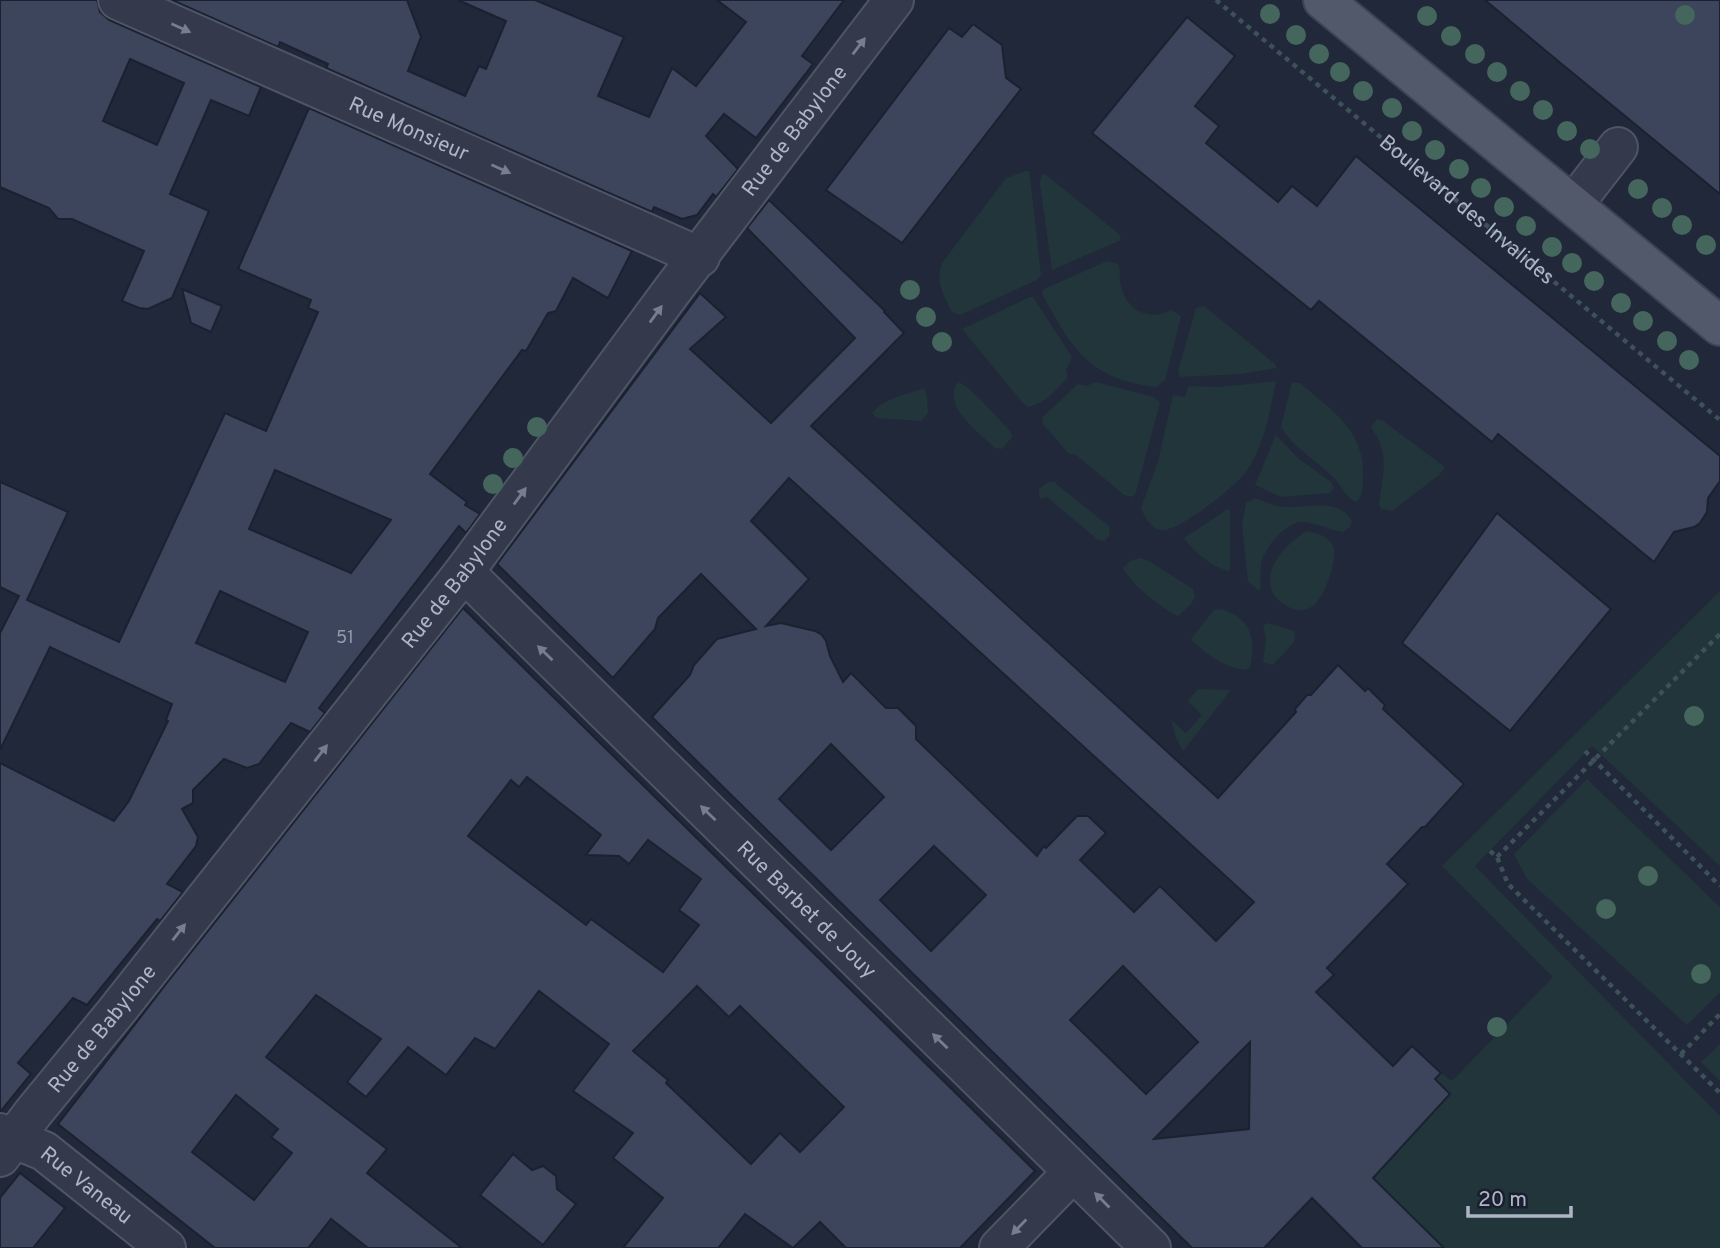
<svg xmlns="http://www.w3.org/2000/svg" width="1720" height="1248" viewBox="0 0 1720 1248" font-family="Overpass,sans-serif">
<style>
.green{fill:#22353b}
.building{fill:#3c455b;stroke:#1b2131;stroke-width:2;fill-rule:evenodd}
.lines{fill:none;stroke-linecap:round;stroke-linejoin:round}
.minor-casing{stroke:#4e5565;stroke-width:42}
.major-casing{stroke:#3d4354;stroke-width:42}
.path{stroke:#3d5156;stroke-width:4.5;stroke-dasharray:5 5;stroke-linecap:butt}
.minor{stroke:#343a4b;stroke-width:38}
.major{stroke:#51596b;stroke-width:38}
.tree{fill:#45665c}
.oneway{fill:#777e8f}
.labels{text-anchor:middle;stroke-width:5;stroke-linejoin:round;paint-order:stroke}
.number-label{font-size:18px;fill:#9299ac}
.street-label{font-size:21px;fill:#aeb5c7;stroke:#191f2f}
</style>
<rect width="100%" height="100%" fill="#20283a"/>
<g class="green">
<path d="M1026,171h3l1,5 11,99 -4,5 -77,35 -8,-3c-9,-17 -17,-30 -10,-49l64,-85z"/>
<polygon points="1045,174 1119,234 1121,240 1052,270 1040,184 1041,176"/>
<path d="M1107,261l11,3c3,7 1,14 3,22 5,24 28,36 50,24l10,6 -16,64 -9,7c-67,-8 -83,-37 -114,-93l2,-5z"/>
<path d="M1030,297h3l39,60 -6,13 2,7c-11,12 -23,27 -40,30l-6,-5 -60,-73z"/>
<polygon points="1204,306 1275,364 1276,368 1242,374 1180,377 1178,371 1196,308"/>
<path d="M1276,381c-6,31 -12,66 -31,92 -10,14 -68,60 -84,57 -9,-1 -18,-14 -20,-23l17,-46 15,-66 12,2 3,-11 31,1z"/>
<path d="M958,382c14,5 40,37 53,50l1,5 -10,12 -7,-1c-16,-16 -54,-42 -37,-66z"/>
<polygon points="1096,382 1154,397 1160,403 1136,492 1133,497 1124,495 1075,454 1069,454 1043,424 1042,418 1078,384 1086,386"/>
<path d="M1292,382l8,1c31,27 65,47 63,93 0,10 0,18 -6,26 -12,-4 -15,-16 -23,-24 -18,-18 -39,-29 -53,-51z"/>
<path d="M924,388l3,8 1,17 -7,8 -45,-3 -4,-5c11,-14 36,-19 52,-25z"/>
<path d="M1377,419l6,2 62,46 -6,8 -47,36 -11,-2 -2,-5c4,-30 11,-51 -8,-77z"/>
<polygon points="1276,435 1298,458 1331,482 1334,488 1330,493 1281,497 1255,485"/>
<polygon points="1048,482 1054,482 1110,527 1109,536 1104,541 1097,539 1047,497 1041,499 1039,495 1039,489"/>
<path d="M1255,498c7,3 15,6 22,8 24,5 60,-11 75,15l-2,6 -7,5c-14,-2 -27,-10 -42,-10 -17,1 -37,27 -40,42 -1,9 0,19 -1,27l-12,-9 -6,-58 4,-21z"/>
<path d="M1228,509l2,2v60c-16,-2 -37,-20 -46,-33z"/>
<path d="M1306,531c10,2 22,4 27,15 6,12 -9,52 -20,60 -17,12 -43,-6 -43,-24 0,-24 19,-38 36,-51z"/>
<path d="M1140,558l9,3 44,28 2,8 -4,7 -13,12c-15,-6 -49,-34 -55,-48l7,-7z"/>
<polygon points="1720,591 1720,866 1592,746 1475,866 1720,1116 1720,1248 1444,1248 1373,1178 1397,1154 1395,1150 1435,1079 1441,1073 1452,1081 1553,977 1442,866"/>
<path d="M1222,609c29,10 34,29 28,58l-5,3c-21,-3 -39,-15 -54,-31l23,-29z"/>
<polygon points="1267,623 1295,631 1294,642 1273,665 1263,662 1266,639 1263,626"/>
<polygon points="1198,689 1231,690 1183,751 1176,738 1171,720 1186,733 1202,715 1188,701"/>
<polygon points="1587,779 1720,907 1720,992 1687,1025 1527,879 1514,854"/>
<polygon points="1720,1044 1720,1081 1701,1062"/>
</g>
<g class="building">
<path d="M0,0h97l3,12 9,8 152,67 -12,29 -38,-16 -41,94 39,17 -37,87 -24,11 -9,-1 -17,-7 22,-50 -72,-32h-14l-9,-11 -49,-21zM130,59l54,24 -27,62 -54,-24z"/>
<polygon points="172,0 407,0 421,37 408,71 465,96 479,66 486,69 506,21 458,0 535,0 624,37 598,96 649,117 672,68 696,86 746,22 717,0 844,0 802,56 813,64 756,138 724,114 706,136 738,169 716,197 713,194 697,215 682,219 654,207 652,212 326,68 328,64 280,42 278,47"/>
<polygon points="1485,0 1720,0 1720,194 1546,51"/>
<polygon points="1187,17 1235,56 1195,106 1219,126 1206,143 1278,202 1292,186 1317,206 1356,156 1720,456 1720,481 1708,498 1707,512 1700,523 1694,527 1674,532 1654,562 1498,434 1492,442 1319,301 1311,310 1092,133"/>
<polygon points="973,24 1002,45 1006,78 1021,89 902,243 826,190 949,28 962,37"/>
<path d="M309,108l323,143 -24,47 -35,-20 -17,33 -8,2 -22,38 -4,-1 -92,124 37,28 -2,3 15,9 -14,19 -7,-7 -140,182 6,5 -15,19 -19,-9 -32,41 -12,4 -23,-9 -31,31v13l-11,6 16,28 -2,9 -29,38 16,8 -23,29 -3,-2 -70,86 -14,-7 -55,65 13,11 -31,38v-349l114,58 15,-20 39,-80 -2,-1 6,-16 -122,-57 -50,103v-117l19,-37 -19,-9v-105l68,30 -41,88 92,42 106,-229 41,18 52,-119 -10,-4 3,-8 -73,-31zM275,470l116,50 -40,53 -102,-44zM220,591l88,41 -23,50 -89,-39z"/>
<path d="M769,200l116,111 -1,1 20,21 -93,93 407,372 78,-86 -1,-3 12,-14h4l27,-30 27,26 3,-3 17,17 -2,4 81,75 -39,43h-3l-35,37 21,20 -81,84 7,7 -18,17 77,74 19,-20 29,27 -6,6 15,15 -77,84 71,70h-82l-50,-50 -48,50h-72l-540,-531 38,-42 4,-10 23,-26 39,-10 -55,-55 -43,44 -3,11 -42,49 -116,-114 203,-271 26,24 -36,32 81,74 84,-85 -108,-110zM789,478l465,424 -38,39 -56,-55 -26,26 -54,-52 26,-27 -18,-17h-11l-31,32 -2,-2 -7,10 -121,-117v-13l-18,-18h-12l-35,-35 -8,9 -13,-26 -4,-15 -4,-6 -7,-4 -34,-8 -15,3 43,-47 -58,-58zM831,744l53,53 -53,53 -52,-51zM934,846l52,49 -55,56 -51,-51zM1123,966l75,76 -52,52 -76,-74zM1250,1042l-1,87 -95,10z"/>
<polygon points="182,289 222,306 211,332 191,323"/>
<polygon points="1497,513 1611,609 1510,731 1402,643"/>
<path d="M463,608l572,563 -75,77h-114l-26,-26 -27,26 -48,-34 -27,34h-95l40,-50 -50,-40 20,-25 -60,-42 36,-47 -70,-53 -44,58 -20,-11 -29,37 -38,-28 -42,50 -19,-15 34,-43 -65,-44 -50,62 121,92 -20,24 95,75h-94l-37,-29 -23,29h-93l-157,-124 108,-140zM527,777l74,58 -15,20 33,1 10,8 19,-24 53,39 -22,31 20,15 -36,47 -72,-53 -5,6 -118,-89 43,-56 8,7zM697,986l32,31 11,-11 104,101 -44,45 -20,-19 -29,31 -85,-81 2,-3 -35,-29zM236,1095l42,34 -7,8 21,16 -38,47 -62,-48z"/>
<polygon points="513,1154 532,1170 543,1166 556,1176 557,1189 576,1204 543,1245 480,1195"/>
<polygon points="20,1173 65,1208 33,1248 0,1248 0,1198"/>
</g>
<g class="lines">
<defs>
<g id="minor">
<path id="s2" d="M118,0l582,257"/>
<polyline points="1573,205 1618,147"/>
<path id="s3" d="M464,572l687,676"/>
<path id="s4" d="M0,1133l44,18 122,97"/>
<path id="s5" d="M0,1157l33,-44 82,-100 349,-441 210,-284 220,-288"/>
<polyline points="999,1248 1073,1172"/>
</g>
<polyline id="major" points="1323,0 1720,326"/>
</defs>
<use href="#minor" class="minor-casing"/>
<use href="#major" class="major-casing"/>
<g class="path">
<path id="s1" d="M1216,0l504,420"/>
<polyline points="1585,751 1720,886"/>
<polyline points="1490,851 1497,857 1508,884 1720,1093"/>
<polyline points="1497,857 1720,634"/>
<polyline points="1681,1054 1720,1014"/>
</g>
<use href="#minor" class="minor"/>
<use href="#major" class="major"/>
</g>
<g class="tree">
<circle cx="1270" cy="14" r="10"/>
<circle cx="1685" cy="15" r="10"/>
<circle cx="1427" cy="16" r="10"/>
<circle cx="1296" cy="35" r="10"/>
<circle cx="1451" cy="36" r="10"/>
<circle cx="1319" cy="54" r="10"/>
<circle cx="1475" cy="54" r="10"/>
<circle cx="1340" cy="72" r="10"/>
<circle cx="1497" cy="72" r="10"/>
<circle cx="1363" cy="91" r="10"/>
<circle cx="1520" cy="91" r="10"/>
<circle cx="1392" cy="108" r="10"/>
<circle cx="1543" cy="110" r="10"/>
<circle cx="1412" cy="131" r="10"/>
<circle cx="1567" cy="131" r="10"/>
<circle cx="1590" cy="149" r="10"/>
<circle cx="1435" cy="150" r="10"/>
<circle cx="1459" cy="169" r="10"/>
<circle cx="1481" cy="188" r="10"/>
<circle cx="1638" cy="189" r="10"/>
<circle cx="1504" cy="207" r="10"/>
<circle cx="1662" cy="208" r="10"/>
<circle cx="1682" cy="225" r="10"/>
<circle cx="1526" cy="226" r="10"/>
<circle cx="1706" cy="245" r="10"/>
<circle cx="1552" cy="247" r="10"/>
<circle cx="1572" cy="263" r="10"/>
<circle cx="1594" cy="281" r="10"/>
<circle cx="910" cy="290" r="10"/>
<circle cx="1621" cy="303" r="10"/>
<circle cx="926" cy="317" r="10"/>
<circle cx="1643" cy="321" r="10"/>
<circle cx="1667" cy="341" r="10"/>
<circle cx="942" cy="342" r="10"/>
<circle cx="1689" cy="360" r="10"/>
<circle cx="537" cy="427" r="10"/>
<circle cx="513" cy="458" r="10"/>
<circle cx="493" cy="484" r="10"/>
<circle cx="1694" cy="716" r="10"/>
<circle cx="1648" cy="876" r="10"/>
<circle cx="1606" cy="909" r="10"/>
<circle cx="1701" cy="974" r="10"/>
<circle cx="1497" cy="1027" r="10"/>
</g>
<defs><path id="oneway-solid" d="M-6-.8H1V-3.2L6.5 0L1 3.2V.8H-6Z" transform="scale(1.75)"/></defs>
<g class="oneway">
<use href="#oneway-solid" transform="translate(181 28) rotate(24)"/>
<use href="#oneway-solid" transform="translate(859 46) rotate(-53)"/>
<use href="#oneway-solid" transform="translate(501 169) rotate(24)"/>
<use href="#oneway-solid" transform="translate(656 314) rotate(-54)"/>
<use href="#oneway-solid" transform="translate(520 496) rotate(-54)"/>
<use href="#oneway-solid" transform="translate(545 653) rotate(-136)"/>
<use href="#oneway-solid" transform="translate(321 753) rotate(-52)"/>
<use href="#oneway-solid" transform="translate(708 813) rotate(-136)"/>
<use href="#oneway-solid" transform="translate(179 932) rotate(-52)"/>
<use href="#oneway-solid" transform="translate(940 1041) rotate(-136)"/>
<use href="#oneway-solid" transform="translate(1102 1200) rotate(-135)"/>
<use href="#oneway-solid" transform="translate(1019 1227) rotate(134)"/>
</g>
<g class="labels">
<g class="number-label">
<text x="345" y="643">51</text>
</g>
<g class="street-label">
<text dy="7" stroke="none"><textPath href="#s2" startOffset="318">Rue Monsieur</textPath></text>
<text dy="7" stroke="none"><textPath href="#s5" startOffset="1298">Rue de Babylone</textPath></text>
<text dy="7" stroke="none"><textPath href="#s1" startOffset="327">Boulevard des Invalides</textPath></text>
<text dy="7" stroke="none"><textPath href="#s5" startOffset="732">Rue de Babylone</textPath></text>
<text dy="7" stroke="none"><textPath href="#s3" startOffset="481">Rue Barbet de Jouy</textPath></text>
<text dy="7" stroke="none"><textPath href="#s5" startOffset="164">Rue de Babylone</textPath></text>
<text dy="7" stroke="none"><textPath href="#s4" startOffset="102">Rue Vaneau</textPath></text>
</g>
</g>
<path d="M1468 1206v10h103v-10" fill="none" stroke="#aeb5c7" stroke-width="3.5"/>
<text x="1478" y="1206" font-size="21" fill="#aeb5c7" stroke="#191f2f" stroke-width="5" paint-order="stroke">20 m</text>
</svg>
